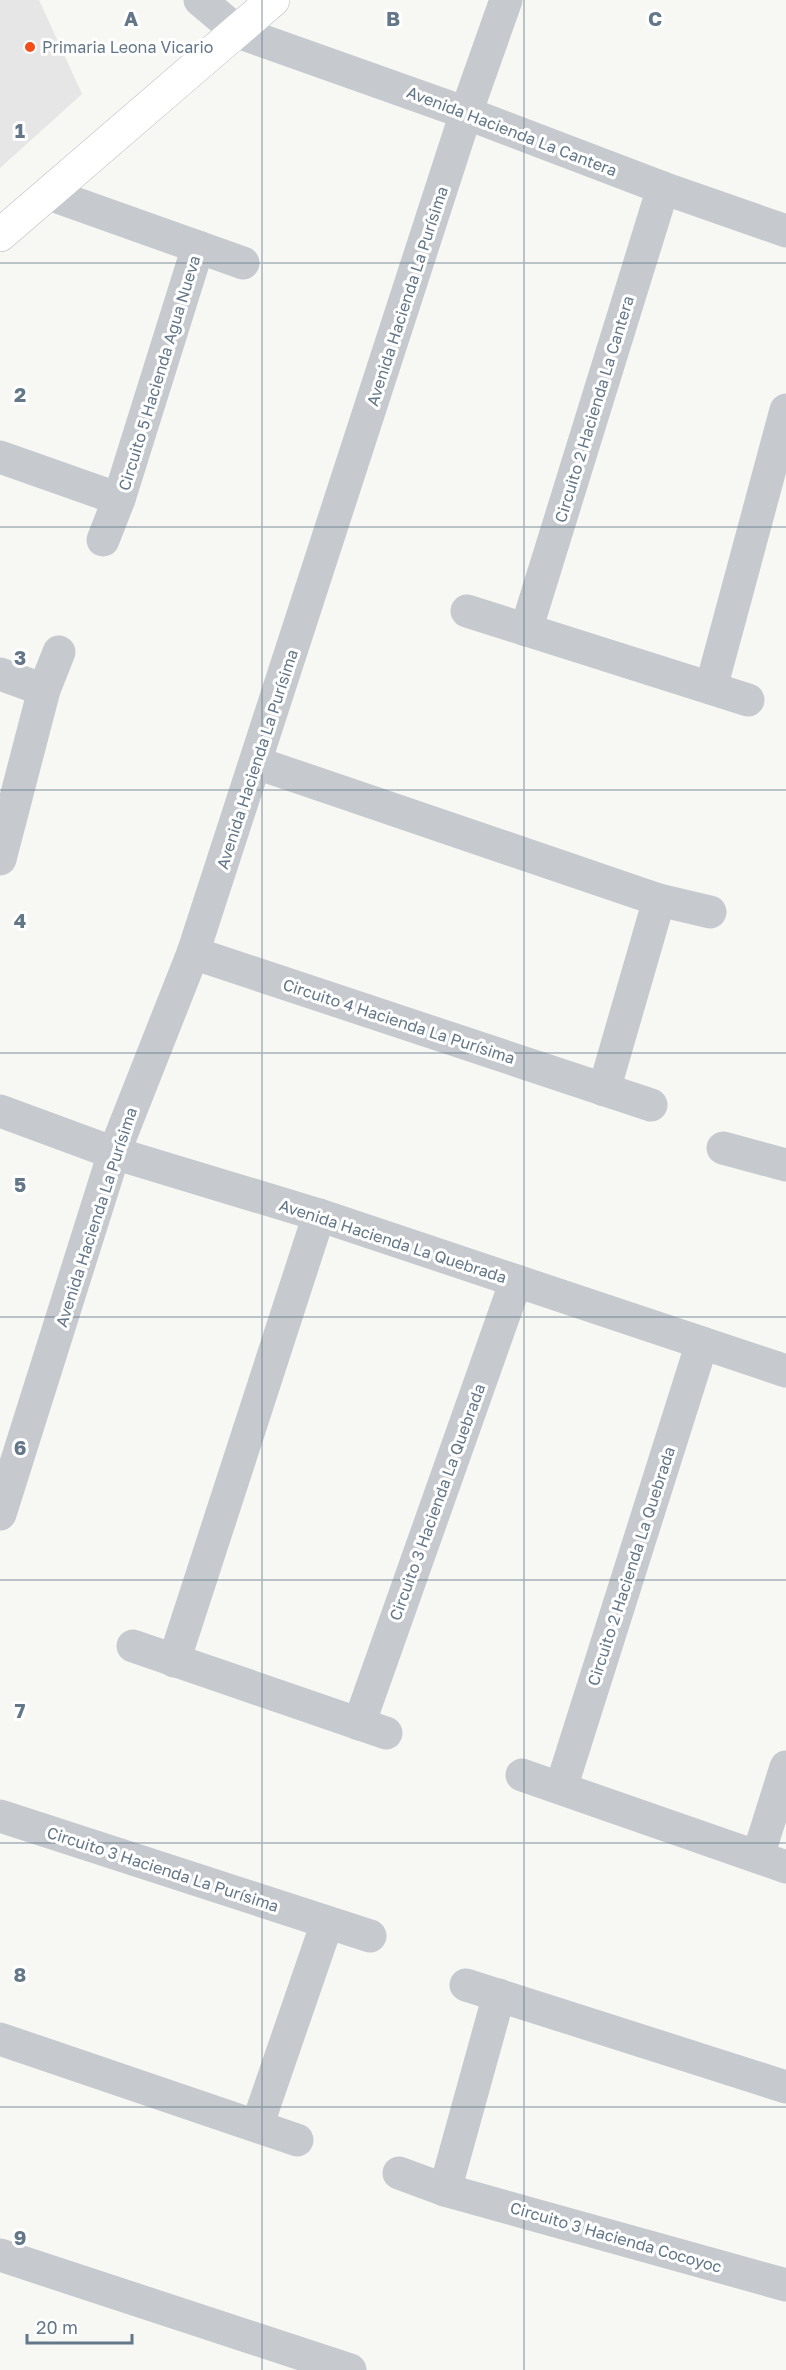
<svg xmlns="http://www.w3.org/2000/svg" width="786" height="2370" viewBox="0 0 786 2370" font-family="'Golos Text',sans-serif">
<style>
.built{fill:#e5e6e5}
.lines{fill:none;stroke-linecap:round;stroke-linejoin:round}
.secondary-casing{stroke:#b8bec2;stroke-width:34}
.street{stroke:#c6cace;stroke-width:33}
.secondary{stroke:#fff;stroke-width:33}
.grid{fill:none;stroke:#637788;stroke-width:1.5;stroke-opacity:0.55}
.poi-dot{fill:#f34d18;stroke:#fff;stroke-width:2}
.labels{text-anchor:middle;stroke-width:6;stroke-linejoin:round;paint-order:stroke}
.poi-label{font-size:16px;fill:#637788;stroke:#fff;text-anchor:start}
.street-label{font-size:16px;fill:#637788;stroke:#fff}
.grid-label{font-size:20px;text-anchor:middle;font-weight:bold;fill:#637788;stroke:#fff;stroke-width:6;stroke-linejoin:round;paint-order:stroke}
</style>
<rect width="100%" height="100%" fill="#f7f7f4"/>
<polygon class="built" points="0,0 39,0 82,94 0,168"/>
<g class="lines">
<defs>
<polyline id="secondary" points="0,235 273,0"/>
</defs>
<use href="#secondary" class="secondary-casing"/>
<g class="street">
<polyline points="200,0 238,32 466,113 663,188 786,231"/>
<polyline points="49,194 243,263"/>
<polyline points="0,457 119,499"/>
<polyline points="103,540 119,499 198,247"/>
<polyline points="467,611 748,700"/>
<polyline points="526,630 663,188"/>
<polyline points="0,674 44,690"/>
<polyline points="711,688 786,410"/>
<polyline points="257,763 659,900 710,912"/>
<polyline points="0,859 44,690 59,652"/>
<polyline points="193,953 651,1105"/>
<polyline points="604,1090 659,900"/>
<polyline points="0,1111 114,1153 319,1215 786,1371"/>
<polyline points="723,1148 786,1165"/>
<polyline points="0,1514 114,1153 193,953 466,113 506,0"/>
<polyline points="133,1646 386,1733"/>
<polyline points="174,1661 319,1215"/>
<polyline points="359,1724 516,1281"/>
<polyline points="522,1775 786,1867"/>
<polyline points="561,1788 702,1343"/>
<polyline points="0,1816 370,1936"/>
<polyline points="758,1856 786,1767"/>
<polyline points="466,1985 786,2087"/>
<polyline points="0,2039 297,2140"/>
<polyline points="257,2126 327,1923"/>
<polyline points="399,2173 445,2190 786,2285"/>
<polyline points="445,2190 499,1995"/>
<polyline points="0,2255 350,2370"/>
</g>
<use href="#secondary" class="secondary"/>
</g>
<path class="grid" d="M262,0v2370M524,0v2370M0,263h786M0,527h786M0,790h786M0,1053h786M0,1317h786M0,1580h786M0,1843h786M0,2107h786"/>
<circle class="poi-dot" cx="30" cy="47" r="6"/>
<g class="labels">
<g class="poi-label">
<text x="42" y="53">Primaria Leona Vicario</text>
</g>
<g class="street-label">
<text transform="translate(512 131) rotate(21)" y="6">Avenida Hacienda La Cantera</text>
<text transform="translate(407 296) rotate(-72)" y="6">Avenida Hacienda La Purísima</text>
<text transform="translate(159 373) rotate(-73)" y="6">Circuito 5 Hacienda Agua Nueva</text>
<text transform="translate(594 409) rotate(-73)" y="6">Circuito 2 Hacienda La Cantera</text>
<text transform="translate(257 759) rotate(-72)" y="6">Avenida Hacienda La Purísima</text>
<text transform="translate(399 1021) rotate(18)" y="6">Circuito 4 Hacienda La Purísima</text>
<text transform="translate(96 1217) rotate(-72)" y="6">Avenida Hacienda La Purísima</text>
<text transform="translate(393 1241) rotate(18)" y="6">Avenida Hacienda La Quebrada</text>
<text transform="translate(437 1502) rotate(-70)" y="6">Circuito 3 Hacienda La Quebrada</text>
<text transform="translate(631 1566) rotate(-72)" y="6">Circuito 2 Hacienda La Quebrada</text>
<text transform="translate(163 1869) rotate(18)" y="6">Circuito 3 Hacienda La Purísima</text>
<text transform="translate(616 2237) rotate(16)" y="6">Circuito 3 Hacienda Cocoyoc</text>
</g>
</g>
<g class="grid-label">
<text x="131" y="26">A</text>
<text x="393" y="26">B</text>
<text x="655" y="26">C</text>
<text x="20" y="138">1</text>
<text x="20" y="402">2</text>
<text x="20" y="665">3</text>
<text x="20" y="928">4</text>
<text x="20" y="1192">5</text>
<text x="20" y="1455">6</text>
<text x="20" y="1718">7</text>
<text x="20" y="1982">8</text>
<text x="20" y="2245">9</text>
</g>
<path d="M27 2334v9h105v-9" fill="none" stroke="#637788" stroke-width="3"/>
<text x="36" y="2334" font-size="18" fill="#637788" stroke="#ffffff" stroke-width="4.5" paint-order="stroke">20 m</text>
</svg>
